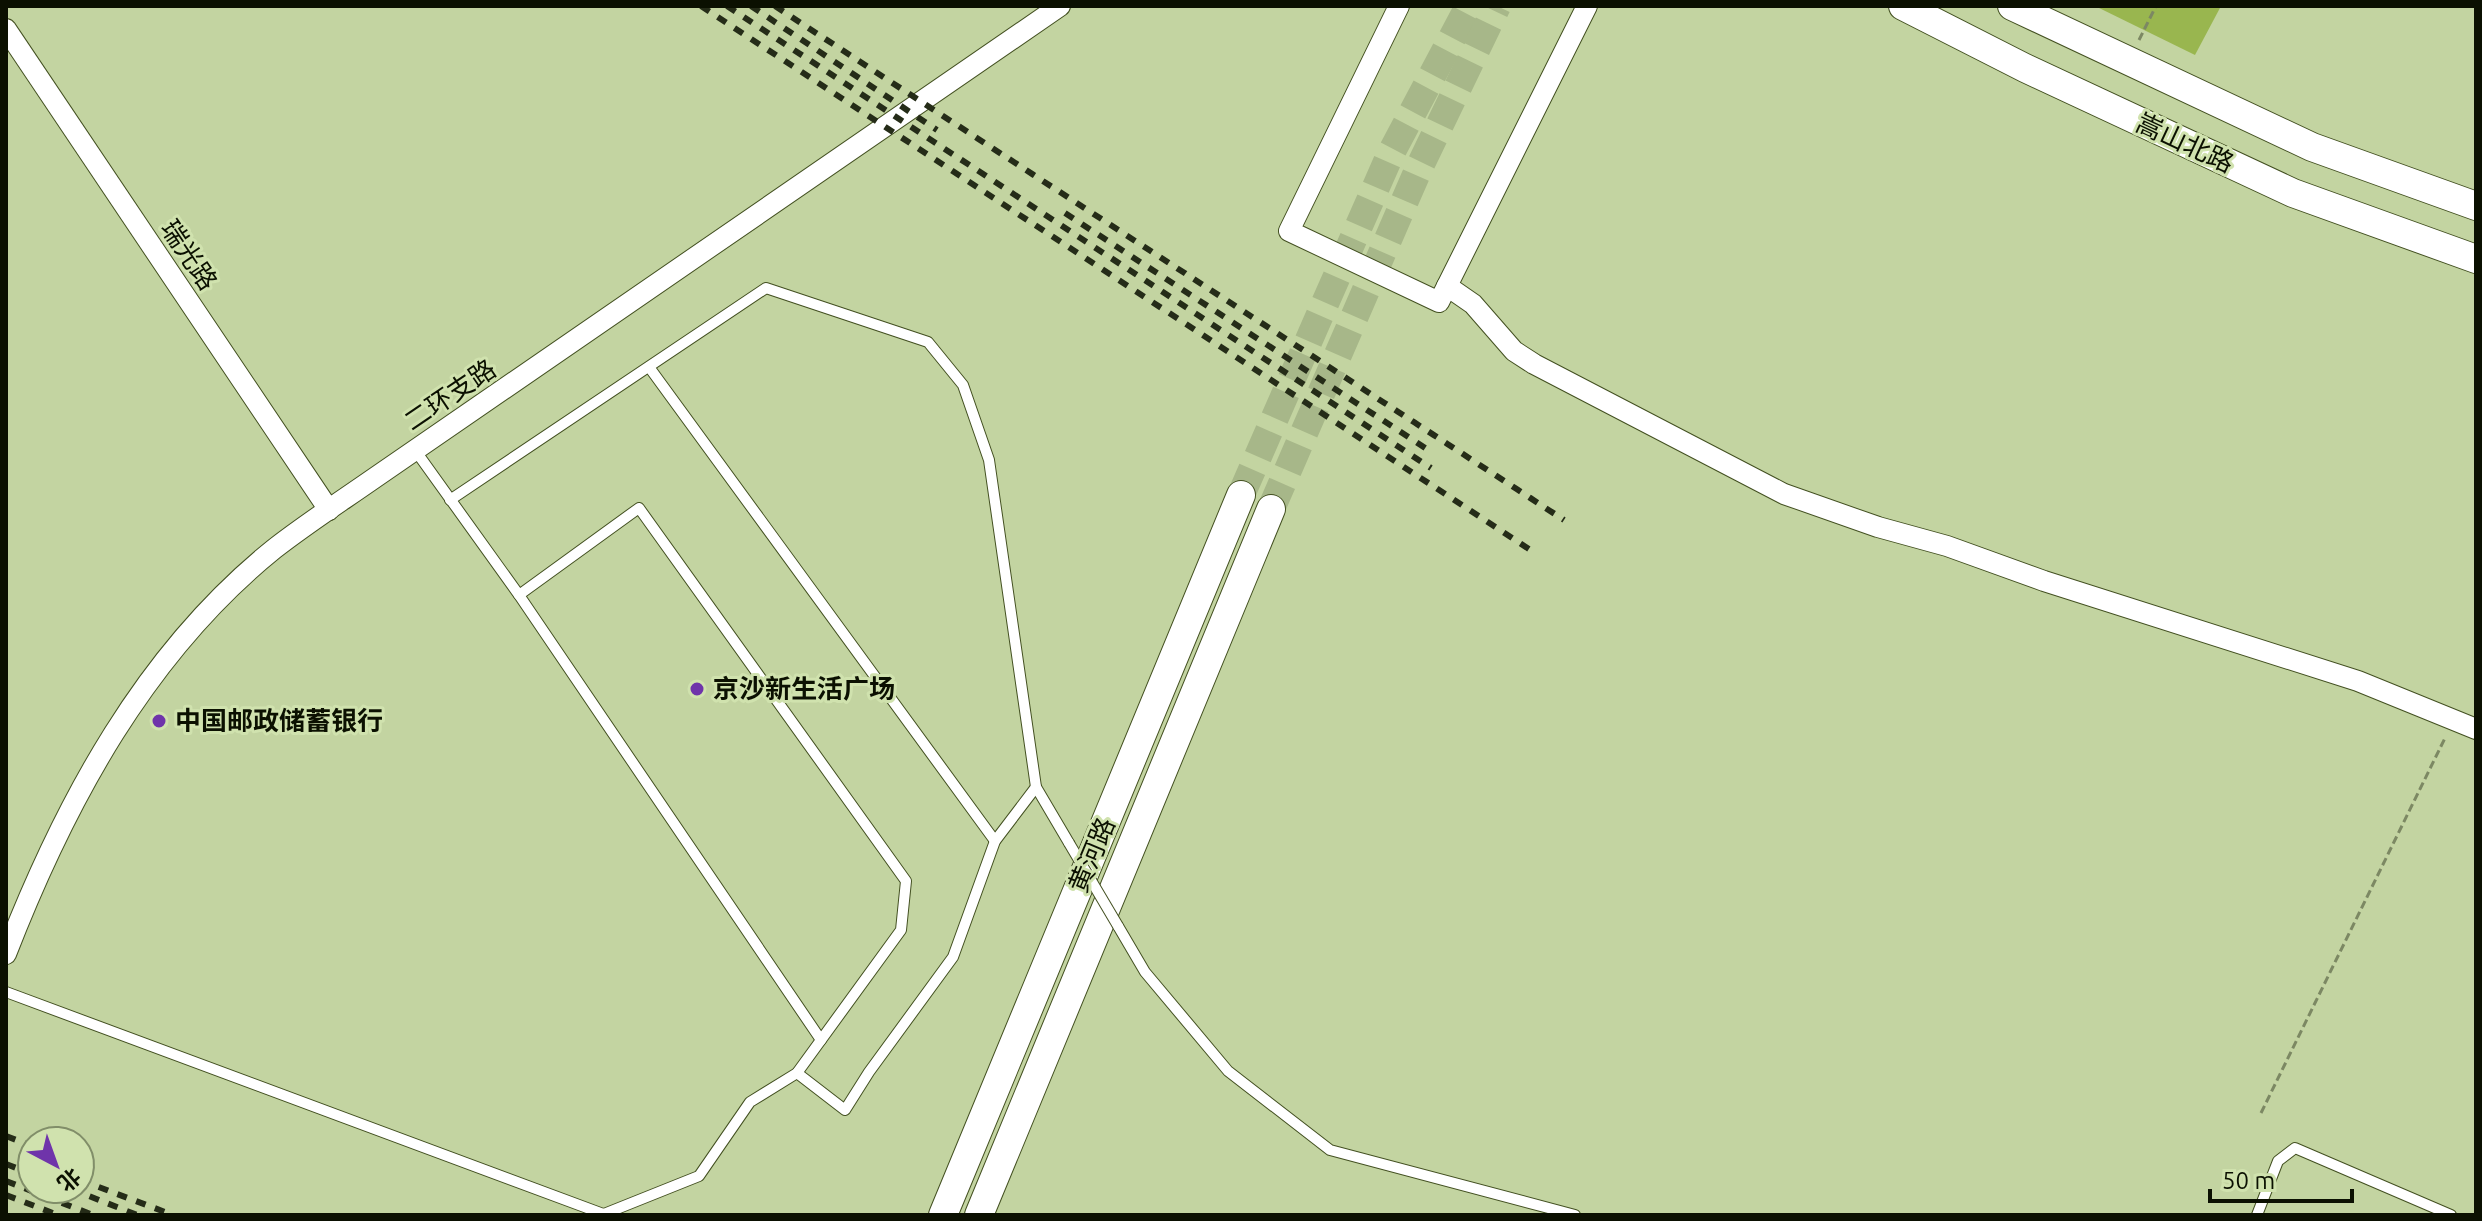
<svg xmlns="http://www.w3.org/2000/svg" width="2482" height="1221" viewBox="0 0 2482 1221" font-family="Ubuntu,'Noto Sans SC',sans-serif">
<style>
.green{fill:#99b64f}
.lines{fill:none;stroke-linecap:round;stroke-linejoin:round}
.secondary-tunnel{stroke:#a7b789;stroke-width:28;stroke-dasharray:28 14;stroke-linecap:butt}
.lane-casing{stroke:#435021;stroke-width:12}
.street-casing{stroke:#435021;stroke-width:22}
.secondary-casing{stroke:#435021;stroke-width:30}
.path{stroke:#7c8863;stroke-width:3;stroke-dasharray:8 4;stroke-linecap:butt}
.lane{stroke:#fff;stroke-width:10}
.street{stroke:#fff;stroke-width:20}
.secondary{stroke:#fff;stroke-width:28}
.rail{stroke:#252c18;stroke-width:6;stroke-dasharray:10 10;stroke-linecap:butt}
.lane-bridge-casing{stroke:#435021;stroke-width:12;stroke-linecap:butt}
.lane-bridge{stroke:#fff;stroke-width:10}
.poi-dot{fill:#6f34aa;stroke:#d0e2ae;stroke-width:3}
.labels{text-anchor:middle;stroke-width:6;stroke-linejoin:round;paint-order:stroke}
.street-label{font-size:26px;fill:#0b1001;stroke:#d0e2ae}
.poi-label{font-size:26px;font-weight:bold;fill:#0b1001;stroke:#d0e2ae;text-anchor:start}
</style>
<rect width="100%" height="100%" fill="#c3d4a1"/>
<polygon class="green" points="2095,6 2221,6 2195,55"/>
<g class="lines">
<g class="secondary-tunnel">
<polyline points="1241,495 1390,155 1469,6"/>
<polyline points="1271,509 1419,168 1497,6"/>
</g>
<defs>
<g id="lane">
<polyline points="649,367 995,841"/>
<polyline points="415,450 519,595 639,508 906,881 901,930 797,1073 750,1102 699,1176 604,1214"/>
<polyline points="450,500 766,288 928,342 963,385 989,460 1036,787 1069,843"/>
<polyline points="519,595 821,1040"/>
<polyline points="1118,926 1145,972 1228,1071 1330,1150 1575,1215"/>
<polyline points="6,992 606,1215"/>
<polyline points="797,1073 845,1110 869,1072 953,957 995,841 1036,787"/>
<polyline points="2257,1215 2278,1161 2295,1148 2451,1215"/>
</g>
<g id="street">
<polyline points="1399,6 1289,231 1439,302 1587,6"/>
<polyline points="6,29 329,510"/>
<polyline points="1447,286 1473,304 1514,351 1534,364 1784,494 1878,527 1947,546 2044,581 2358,681 2476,729"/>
<path d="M6,954c59,-152 139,-301 268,-405 32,-25 66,-47 99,-70l687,-473"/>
</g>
<g id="secondary">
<polyline points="1903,6 2025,68 2293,193 2476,259"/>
<polyline points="2012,6 2312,147 2476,206"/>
<polyline points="943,1215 1241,495"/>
<polyline points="979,1215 1271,509"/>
</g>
</defs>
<use href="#lane" class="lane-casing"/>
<use href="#street" class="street-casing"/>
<use href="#secondary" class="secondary-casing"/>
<g class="path">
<polyline points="2139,40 2156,6"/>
<polyline points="2261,1113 2446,736"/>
</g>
<use href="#lane" class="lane"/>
<use href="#street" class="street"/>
<use href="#secondary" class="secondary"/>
<g class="rail">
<polyline points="701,6 1532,551"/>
<polyline points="727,6 1431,468"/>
<polyline points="751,6 937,130"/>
<path d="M775,6c262,172 526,342 789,514"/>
<polyline points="1065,213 1433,453"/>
<polyline points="6,1136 32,1146"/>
<polyline points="6,1164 32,1174"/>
<polyline points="80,1180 173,1215"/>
<polyline points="6,1181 93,1215"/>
<polyline points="71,1189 137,1215"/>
<polyline points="6,1195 58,1215"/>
</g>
<defs>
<polyline id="lane-bridge" points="1069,843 1118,926"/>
</defs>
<use href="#lane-bridge" class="lane-bridge-casing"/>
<use href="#lane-bridge" class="lane-bridge"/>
</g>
<g class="poi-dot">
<circle cx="697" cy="689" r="8"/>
<circle cx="159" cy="721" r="8"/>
</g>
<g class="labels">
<g class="street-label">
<text transform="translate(2185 143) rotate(25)" y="9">嵩山北路</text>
<text transform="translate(189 255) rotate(56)" y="9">瑞光路</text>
<text transform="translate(450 395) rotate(-34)" y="9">二环支路</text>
<text transform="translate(1092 855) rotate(-67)" y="9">黄河路</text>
</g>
<g class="poi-label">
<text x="713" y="698">京沙新生活广场</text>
<text x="175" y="730">中国邮政储蓄银行</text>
</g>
</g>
<rect width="2482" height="1221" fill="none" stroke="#0b1001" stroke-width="16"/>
<g transform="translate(56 1165) rotate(139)"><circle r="38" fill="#d0e2ae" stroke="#818e69" stroke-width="2"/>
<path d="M0-6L14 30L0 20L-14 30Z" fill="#6f34aa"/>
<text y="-12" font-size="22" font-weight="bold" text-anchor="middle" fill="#0b1001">北</text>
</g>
<path d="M2210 1189v12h142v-12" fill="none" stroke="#0b1001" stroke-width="4"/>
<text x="2222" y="1189" font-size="24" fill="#0b1001" stroke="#d0e2ae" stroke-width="6" paint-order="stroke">50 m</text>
</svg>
